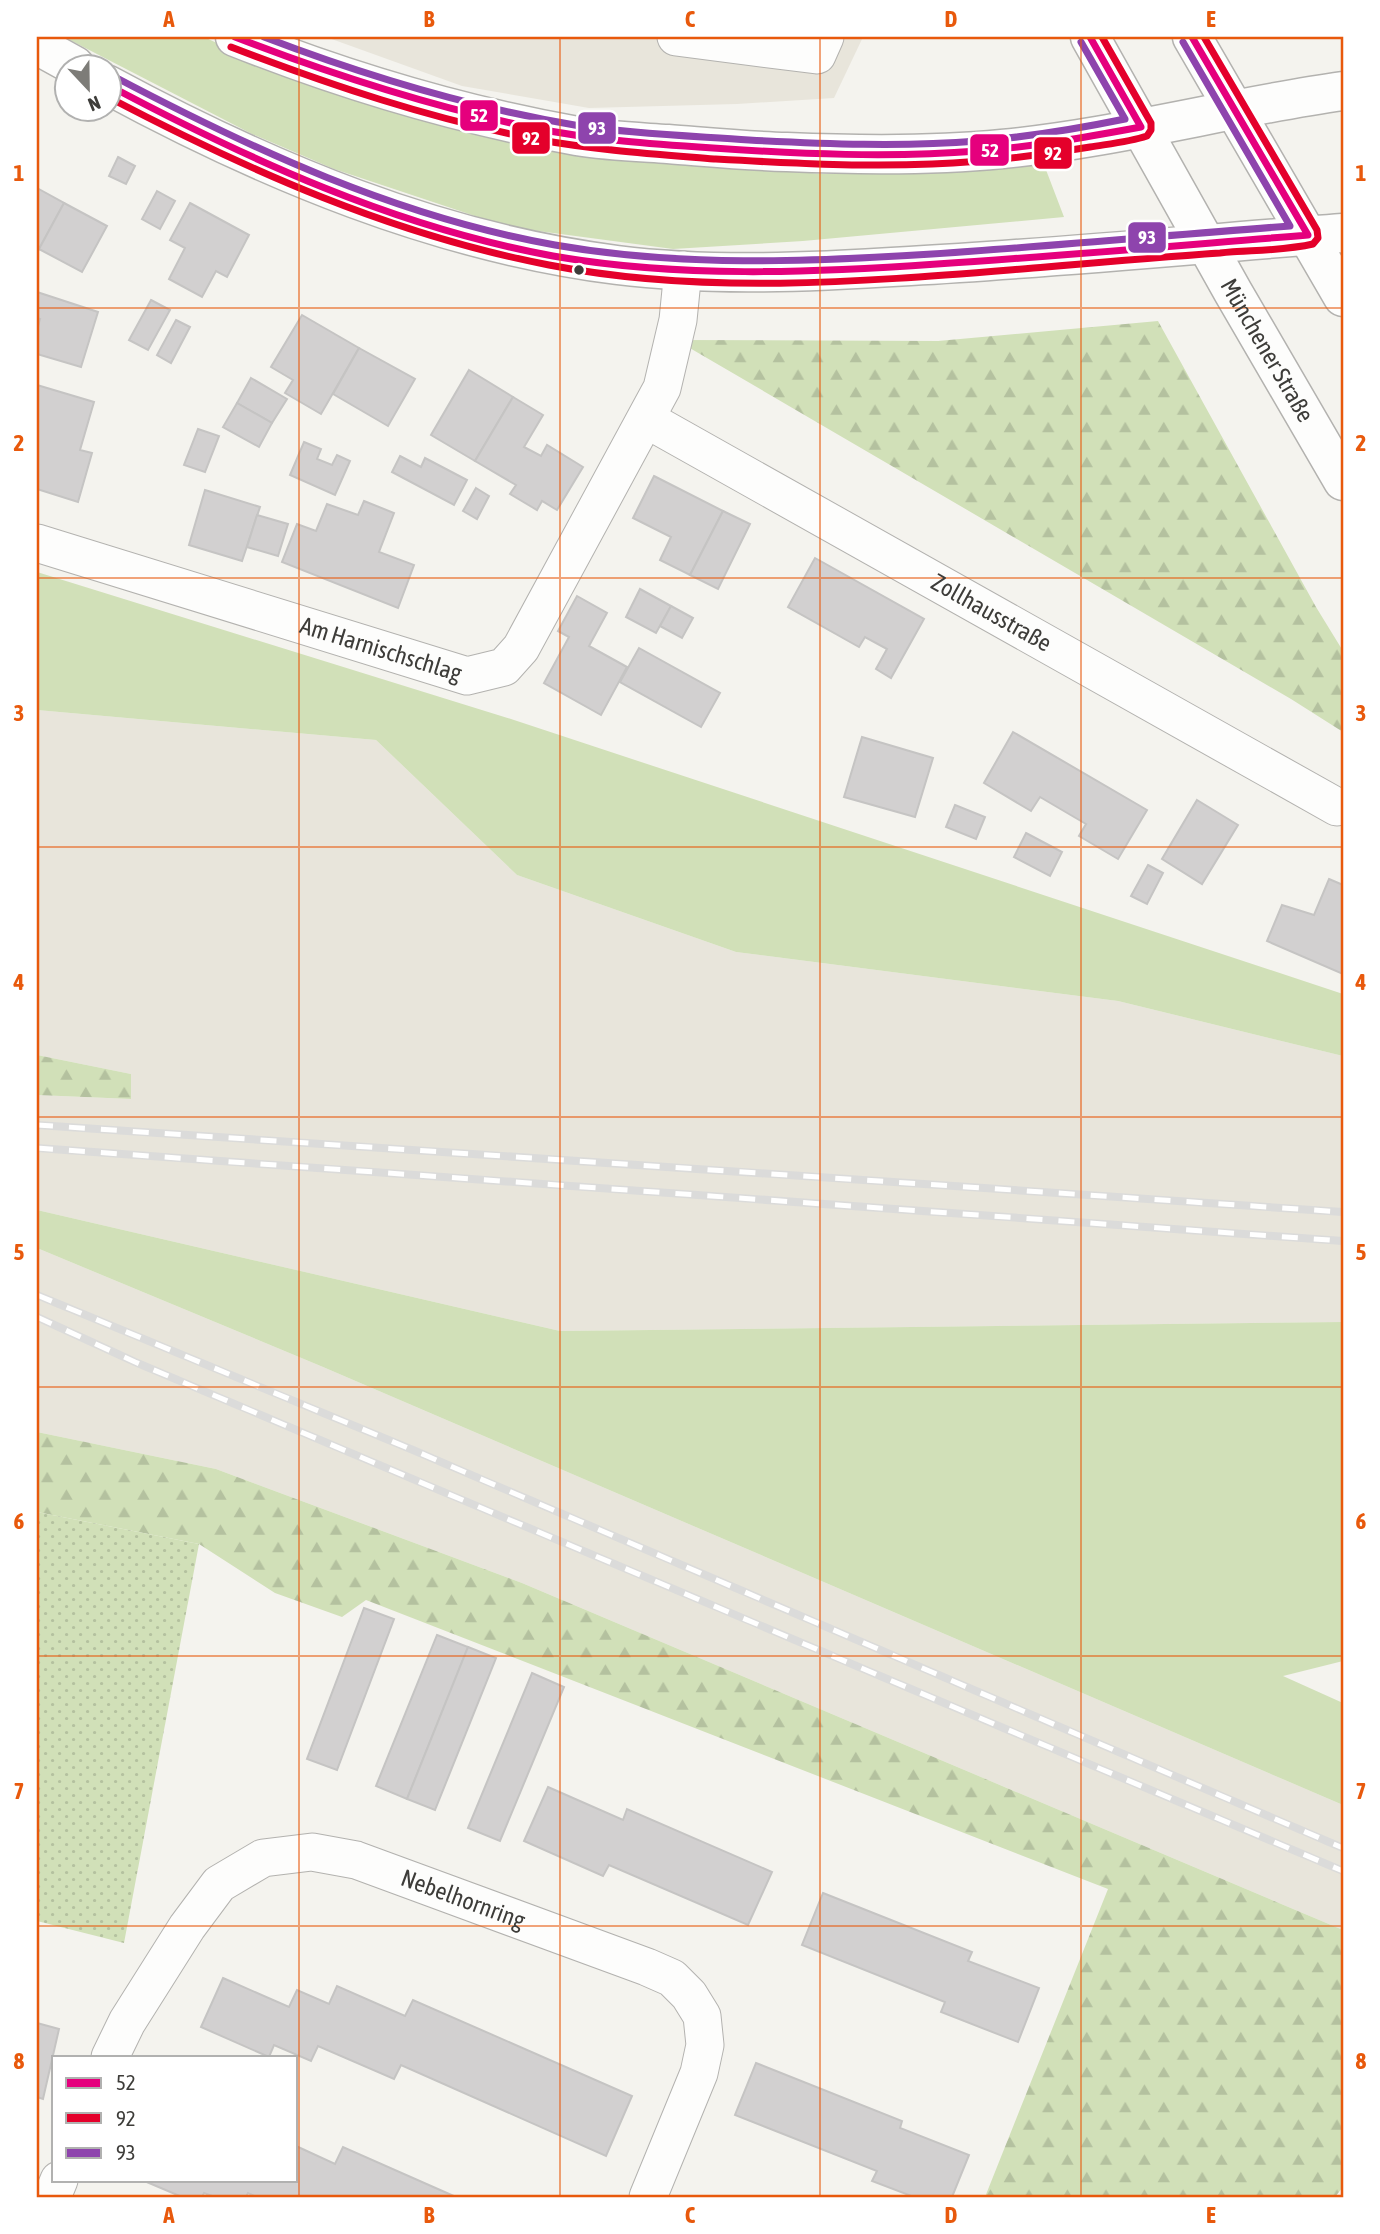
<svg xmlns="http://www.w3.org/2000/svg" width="1380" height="2234" viewBox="0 0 1380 2234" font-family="'Asap Condensed',sans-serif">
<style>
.built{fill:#e8e5db}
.grass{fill:#d1e0b8}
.forest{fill:url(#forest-firs)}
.garden{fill:url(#garden-dots)}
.building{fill:#d2d0d0;stroke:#c5c4c3;stroke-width:2}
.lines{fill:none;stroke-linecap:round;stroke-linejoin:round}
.minor-casing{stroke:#b3b2af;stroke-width:39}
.major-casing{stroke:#b3b2af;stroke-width:41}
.minor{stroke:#fdfdfc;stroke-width:37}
.major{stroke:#fdfdfc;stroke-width:38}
.rail-casing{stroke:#dbdbda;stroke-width:8}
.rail{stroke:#fff;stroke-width:5;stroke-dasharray:16;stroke-linecap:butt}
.bus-1-casing{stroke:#fff;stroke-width:12}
.bus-2-casing{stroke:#fff;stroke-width:12}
.bus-3-casing{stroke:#fff;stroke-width:12}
.bus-1{stroke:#e5007d;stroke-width:7}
.bus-2{stroke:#e4002b;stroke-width:7}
.bus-3{stroke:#8e44ad;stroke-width:7}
.grid{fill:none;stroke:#e8590c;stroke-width:2;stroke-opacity:0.55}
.bus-dot{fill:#3d3c39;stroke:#fff;stroke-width:2.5}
.labels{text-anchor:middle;stroke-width:6;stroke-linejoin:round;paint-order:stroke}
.street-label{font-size:24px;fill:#3d3c39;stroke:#fff}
.line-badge{stroke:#fff;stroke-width:2.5}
.badge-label{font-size:19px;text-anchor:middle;font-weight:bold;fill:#fff}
.neatline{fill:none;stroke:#e8590c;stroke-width:2.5}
.grid-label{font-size:23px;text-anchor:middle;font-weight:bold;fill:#e8590c}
</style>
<defs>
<pattern id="forest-firs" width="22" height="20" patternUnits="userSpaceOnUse" patternTransform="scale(1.75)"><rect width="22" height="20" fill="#d1e0b8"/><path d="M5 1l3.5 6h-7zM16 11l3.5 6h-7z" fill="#b4c19f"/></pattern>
<pattern id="garden-dots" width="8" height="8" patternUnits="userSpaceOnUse" patternTransform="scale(1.75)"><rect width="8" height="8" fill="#d1e0b8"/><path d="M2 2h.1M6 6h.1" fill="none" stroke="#b4c19f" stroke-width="1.8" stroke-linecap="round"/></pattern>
</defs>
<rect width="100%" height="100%" fill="#f4f3ee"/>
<g class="built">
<polygon points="326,37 863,37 834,98 737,104 589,108 462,86"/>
<polygon points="37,710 376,740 517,875 736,952 1118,1001 1343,1056 1343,1322 560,1331 37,1210 37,1095 130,1099 131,1074 37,1055"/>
<polygon points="37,1248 323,1367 1343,1805 1343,1930 522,1583 216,1469 37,1432"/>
</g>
<g class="grass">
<polygon points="64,37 204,37 249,58 637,160 823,174 989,170 1043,162 1064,217 803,241 673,249 508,227 334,169 252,134"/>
<polygon points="37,572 511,719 1343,994 1343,1056 1118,1001 736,952 517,875 376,740 37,710"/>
<polygon points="37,1210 560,1331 1343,1322 1343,1661 1283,1676 1343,1703 1343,1805 323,1367 37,1248"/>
</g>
<g class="forest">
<polygon points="1158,321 1316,607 1343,651 1343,732 1291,699 676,340 938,341"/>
<polygon points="37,1055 131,1074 131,1099 37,1095"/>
<polygon points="37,1432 216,1469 522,1583 1343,1930 1343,2187 1335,2197 985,2197 1108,1889 366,1600 342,1617 275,1593 199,1544 37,1512"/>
</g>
<polygon class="garden" points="37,1512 199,1544 124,1943 37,1921"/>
<g class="building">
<polygon points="118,157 135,166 126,184 109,176"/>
<polygon points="37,188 64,203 39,249 37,247"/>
<polygon points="157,191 175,201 160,229 142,219"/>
<polygon points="64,203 107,226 82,272 39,249"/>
<polygon points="190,203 249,235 227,277 216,271 202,297 169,279 185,248 170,240"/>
<polygon points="37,292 98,312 81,367 37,354 37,330 40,319 37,318"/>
<polygon points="151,300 170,310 148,350 129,340"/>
<polygon points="302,315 359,348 321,414 285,393 293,380 271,367"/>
<polygon points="176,320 190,327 171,363 157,355"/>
<polygon points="359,348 415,379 388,426 333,394"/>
<polygon points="469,370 513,397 475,461 431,435"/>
<polygon points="251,378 287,399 272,423 237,403"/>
<polygon points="37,385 94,402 80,450 92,453 78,502 37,489"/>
<polygon points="513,397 543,415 524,447 541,456 547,445 583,467 557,510 542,501 537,510 510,494 516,485 475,461"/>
<polygon points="237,403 272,423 259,447 223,427"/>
<polygon points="198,429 219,436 205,472 184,465"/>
<polygon points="304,442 321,449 317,459 332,465 337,455 350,461 335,495 290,475"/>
<polygon points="400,456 421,467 425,458 467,480 454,505 392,472"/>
<polygon points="654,476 723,511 690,575 660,560 671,537 633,518"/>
<polygon points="476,488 489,496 477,519 463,511"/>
<polygon points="205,490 260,507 242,561 189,545"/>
<polygon points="364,501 394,513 379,552 414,565 398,608 282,562 297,524 316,531 327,504 358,515"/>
<polygon points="723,511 750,524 718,589 690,575"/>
<polygon points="257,515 288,524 278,556 247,547"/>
<polygon points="815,558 924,619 891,678 876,669 887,649 865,637 859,647 788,607"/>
<polygon points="640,589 671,606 656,633 626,617"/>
<polygon points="577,596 607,613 589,646 627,667 601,715 544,683 569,637 558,631"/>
<polygon points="671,606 693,618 682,638 660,626"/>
<polygon points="639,648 720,693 701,727 620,682"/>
<polygon points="1013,732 1147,810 1118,859 1079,836 1086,824 1040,797 1031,811 984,783"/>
<polygon points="862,737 933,758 915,817 844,797"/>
<polygon points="1197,800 1238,825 1202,884 1162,859"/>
<polygon points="955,805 985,817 976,839 946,827"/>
<polygon points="1026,833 1062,852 1050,876 1014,857"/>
<polygon points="1148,865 1163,873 1147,904 1131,896"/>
<polygon points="1329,879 1343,885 1343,974 1267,941 1282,905 1314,915"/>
<polygon points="364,1608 394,1619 337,1770 307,1759"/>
<polygon points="437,1635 468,1647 407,1799 376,1786"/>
<polygon points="468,1647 496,1658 435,1810 407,1799"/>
<polygon points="532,1673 564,1687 500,1841 468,1828"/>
<polygon points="548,1787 623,1820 627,1809 772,1872 748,1925 609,1865 603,1876 524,1841"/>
<polygon points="823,1893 972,1952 968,1961 1039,1988 1018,2042 941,2012 945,2002 802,1945"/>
<polygon points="223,1978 289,2007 297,1990 329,2004 337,1986 405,2016 413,2000 632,2096 606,2156 401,2065 394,2079 318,2046 311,2061 274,2045 269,2057 201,2027"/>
<polygon points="37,2023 59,2029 43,2099 37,2097"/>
<polygon points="756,2063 902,2121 900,2128 969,2155 952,2197 914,2197 872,2181 877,2171 735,2115"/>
<polygon points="296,2146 335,2164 343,2147 456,2197 257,2197 248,2193 246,2197 215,2197 204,2193 202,2197 182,2197 142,2180 296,2180"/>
</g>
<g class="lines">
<defs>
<g id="minor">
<polyline points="676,37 817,55 825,37"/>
<path id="s1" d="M646,419l691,388"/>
<path id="s2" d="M37,543l430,133 37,-9 17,-19 141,-260 16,-68 5,-50"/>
<path id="s3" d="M110,2057l17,-35 60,-95 32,-43 44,-26 49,-6 44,8 291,107 25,11 17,17 13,21 3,29 -6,28 -51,124"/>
<polyline points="52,2197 59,2180"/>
</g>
<g id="major">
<path d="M235,37c111,44 225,78 342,99 30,5 61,6 91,8 39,3 79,7 119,8 71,3 144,4 215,-3 115,-11 227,-42 341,-58"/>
<path id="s4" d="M1090,37l143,255 110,189"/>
<polyline points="1192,37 1343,297"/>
<polyline points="37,45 75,66"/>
<path d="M108,85c159,86 329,157 509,180 97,12 196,7 293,1 145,-8 289,-22 433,-33"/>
</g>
</defs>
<use href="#minor" class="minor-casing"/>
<use href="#major" class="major-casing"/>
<use href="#minor" class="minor"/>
<use href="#major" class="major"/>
<defs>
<g id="rail">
<polyline points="37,1125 1343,1212"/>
<polyline points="37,1148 1343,1241"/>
<polyline points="37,1295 413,1450 1343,1848"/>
<polyline points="37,1317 135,1362 1343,1871"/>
</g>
</defs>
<use href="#rail" class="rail-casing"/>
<use href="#rail" class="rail"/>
<defs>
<g id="bus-1">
<path d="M235,37c98,38 197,70 299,91 59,12 119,16 179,20 88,6 177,10 265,3 55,-4 109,-14 163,-24l-51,-90"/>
<path d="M108,85c141,75 287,142 445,171 127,22 256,17 384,8 124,-8 247,-19 371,-29l-116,-198"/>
</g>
<g id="bus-2">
<path d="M231,47c99,38 200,72 304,92 60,11 119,15 179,20 73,4 145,8 218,5 53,-2 105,-8 158,-17 18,-3 39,-5 57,-11l4,-6v-7l-49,-86"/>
<path d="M108,97c141,74 285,138 441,168 163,32 333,15 497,2 58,-5 116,-10 174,-14 30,-3 63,-2 93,-9l5,-6 -1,-8 -113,-193"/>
</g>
<g id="bus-3">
<path d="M264,37c102,39 208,71 316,89 56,8 113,10 169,14 76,4 153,7 229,1 49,-4 98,-12 147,-22l-44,-77"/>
<path d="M113,76c140,74 285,141 442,169 125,22 251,17 377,9 120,-8 239,-19 358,-28l-107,-184"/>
</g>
</defs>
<use href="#bus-1" class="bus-1-casing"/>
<use href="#bus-2" class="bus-2-casing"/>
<use href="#bus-3" class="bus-3-casing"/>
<use href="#bus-1" class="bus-1"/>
<use href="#bus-2" class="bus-2"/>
<use href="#bus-3" class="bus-3"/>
</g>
<path class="grid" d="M299,37v2160M560,37v2160M820,37v2160M1081,37v2160M37,308h1306M37,578h1306M37,847h1306M37,1117h1306M37,1387h1306M37,1656h1306M37,1926h1306"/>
<circle class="bus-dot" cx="579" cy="270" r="6"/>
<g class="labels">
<g class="street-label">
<text dy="8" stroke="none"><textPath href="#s4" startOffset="360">Münchener Straße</textPath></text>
<text dy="8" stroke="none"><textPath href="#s1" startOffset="396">Zollhausstraße</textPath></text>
<text dy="8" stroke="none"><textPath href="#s2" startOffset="360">Am Harnischschlag</textPath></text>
<text dy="8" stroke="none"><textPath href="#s3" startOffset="464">Nebelhornring</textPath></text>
</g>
</g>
<g class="line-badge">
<rect x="459" y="99" width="40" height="33" rx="7" fill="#e5007d"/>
<rect x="577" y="111" width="40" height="34" rx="7" fill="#8e44ad"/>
<rect x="511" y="121" width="40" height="34" rx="7" fill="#e4002b"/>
<rect x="969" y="133" width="41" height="34" rx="7" fill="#e5007d"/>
<rect x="1033" y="136" width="40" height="34" rx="7" fill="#e4002b"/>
<rect x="1127" y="221" width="40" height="33" rx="7" fill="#8e44ad"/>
</g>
<g class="badge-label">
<text x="479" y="122">52</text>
<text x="597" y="135">93</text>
<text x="531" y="145">92</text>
<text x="990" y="157">52</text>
<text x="1053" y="160">92</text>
<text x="1147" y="244">93</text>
</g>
<rect width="1380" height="2234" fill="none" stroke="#ffffff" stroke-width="77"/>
<rect x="52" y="2056" width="245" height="126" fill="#ffffff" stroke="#b1b1b0" stroke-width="2"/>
<rect x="66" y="2078" width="35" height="10" fill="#e5007d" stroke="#b1b1b0" stroke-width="2"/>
<text x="116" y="2090" font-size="21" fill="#3d3c39">52</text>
<rect x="66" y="2113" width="35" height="10" fill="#e4002b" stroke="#b1b1b0" stroke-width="2"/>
<text x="116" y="2126" font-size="21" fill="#3d3c39">92</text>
<rect x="66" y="2148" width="35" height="10" fill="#8e44ad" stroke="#b1b1b0" stroke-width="2"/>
<text x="116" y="2160" font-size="21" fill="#3d3c39">93</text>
<g transform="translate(88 88) rotate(158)"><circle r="33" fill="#ffffff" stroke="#b1b1b0" stroke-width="2"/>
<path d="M0-5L12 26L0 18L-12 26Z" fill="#7d7c78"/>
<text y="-10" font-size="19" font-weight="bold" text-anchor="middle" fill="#3d3c39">N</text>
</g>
<rect x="38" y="38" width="1304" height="2158" class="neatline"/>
<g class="grid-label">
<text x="169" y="27">A</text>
<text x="429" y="27">B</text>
<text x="690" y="27">C</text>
<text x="951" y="27">D</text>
<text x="1211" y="27">E</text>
<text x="19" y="181">1</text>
<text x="1361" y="181">1</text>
<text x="19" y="451">2</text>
<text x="1361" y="451">2</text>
<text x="19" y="721">3</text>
<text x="1361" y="721">3</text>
<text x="19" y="990">4</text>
<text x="1361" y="990">4</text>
<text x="19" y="1260">5</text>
<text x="1361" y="1260">5</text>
<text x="19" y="1529">6</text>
<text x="1361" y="1529">6</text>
<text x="19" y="1799">7</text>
<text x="1361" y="1799">7</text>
<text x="19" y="2069">8</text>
<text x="1361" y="2069">8</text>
<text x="169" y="2223">A</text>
<text x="429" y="2223">B</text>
<text x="690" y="2223">C</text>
<text x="951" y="2223">D</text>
<text x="1211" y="2223">E</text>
</g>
</svg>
